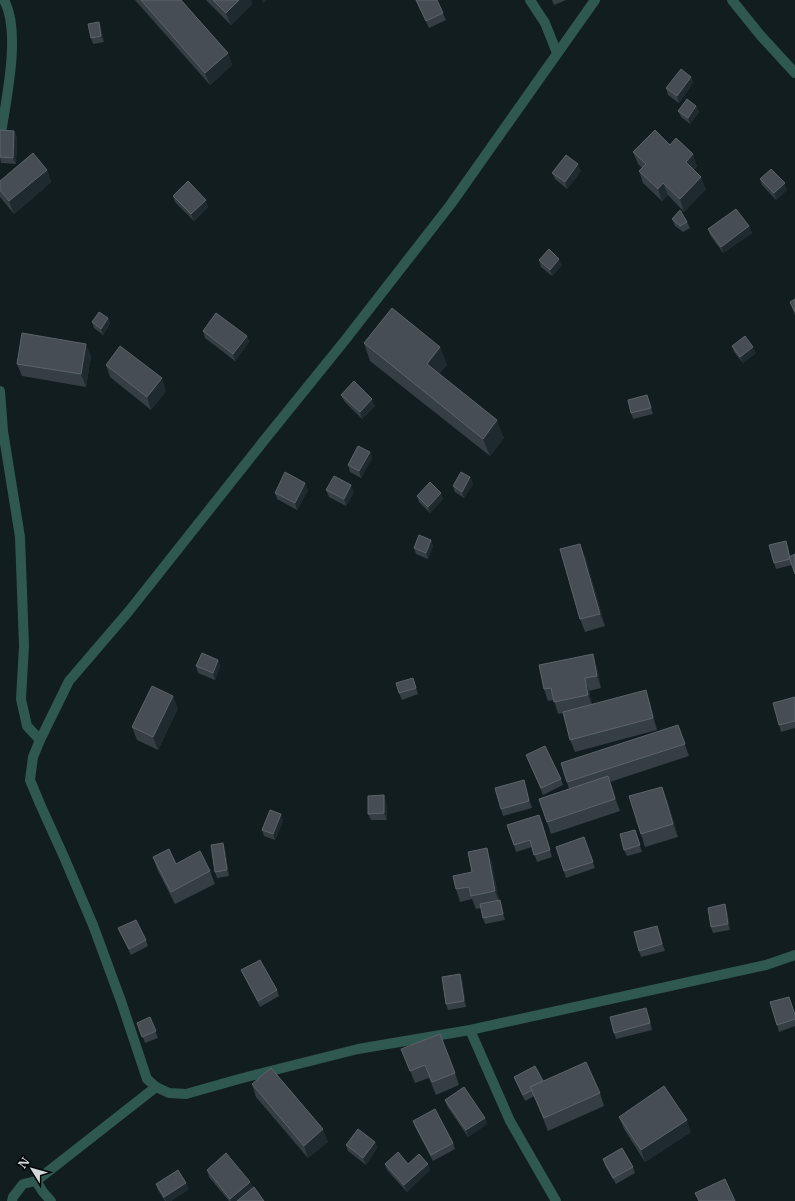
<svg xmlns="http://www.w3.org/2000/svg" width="795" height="1201" viewBox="0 0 795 1201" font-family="'Libre Baskerville',serif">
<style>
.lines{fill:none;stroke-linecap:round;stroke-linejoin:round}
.minor{stroke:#2f5851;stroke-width:10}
.wall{fill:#353e43}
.shaded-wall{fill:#1f2a2e}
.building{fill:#464e54;stroke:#5c6469}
</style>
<rect width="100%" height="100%" fill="#111d1f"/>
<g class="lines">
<g class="minor">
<polyline points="530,0 545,23 557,53"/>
<polyline points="595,0 451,204 346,339 262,443 129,611 69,681 40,740 33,757 30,780 40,804 64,857 93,925 121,1001 147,1079 156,1087 169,1093 186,1094 239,1079 358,1049 470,1030 766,965 795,955"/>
<polyline points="732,0 761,36 795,73"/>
<path d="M0,140c5,-36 22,-107 4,-140"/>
<polyline points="0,391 3,431 20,537 24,646 21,699 27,726 40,740"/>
<polyline points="470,1030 510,1121 556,1201"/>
<polyline points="36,1181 43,1192 51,1201"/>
<polyline points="12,1201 13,1197 23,1184 36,1181 156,1087"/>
</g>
</g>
<g class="wall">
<polygon points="135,0 181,0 228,53 232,65 210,85"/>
<polygon points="206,0 251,0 252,4 231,25"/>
<polygon points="416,0 437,0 446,20 429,28"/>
<polygon points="552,0 566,0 554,5"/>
<polygon points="99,22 101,29 104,42 93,44 91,38"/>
<polygon points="691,77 693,83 679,103 668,95 666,88"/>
<polygon points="696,106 699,112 690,124 681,117 678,111"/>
<polygon points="14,131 17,138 16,164 1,163 0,157"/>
<polygon points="670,145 697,166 694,170 706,189 684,212 668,195 662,201 643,183 639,171 642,168 638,164 633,152"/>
<polygon points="47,170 51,182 14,214 0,197 0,181"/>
<polygon points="581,171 567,189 555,179 552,173"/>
<polygon points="760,179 787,190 776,200 762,185"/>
<polygon points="173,196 208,207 194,221 175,202"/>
<polygon points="672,219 687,222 690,228 683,232 675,226"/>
<polygon points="749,226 752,233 723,253 710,235 708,229"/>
<polygon points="539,260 562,265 552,276 541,267"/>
<polygon points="795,299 795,316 790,302"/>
<polygon points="108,318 110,324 103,335 94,328 92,322"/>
<polygon points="203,331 247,336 249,342 235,361 205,338"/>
<polygon points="364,343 440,347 447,365 439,374 504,438 490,456 370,361"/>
<polygon points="732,346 756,353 743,363 734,352"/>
<polygon points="91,356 86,387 22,376 17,364"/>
<polygon points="106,365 166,391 151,410 110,377"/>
<polygon points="341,395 375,406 362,419 344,401"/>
<polygon points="647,395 653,414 633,419 631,413"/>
<polygon points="370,452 372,458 361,478 350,472 348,465"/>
<polygon points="470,477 473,484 464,498 455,492 453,486"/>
<polygon points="308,490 297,510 277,499 275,493"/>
<polygon points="326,490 354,492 346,506 329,497"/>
<polygon points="417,496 443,499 430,513 419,502"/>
<polygon points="431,540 433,546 428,559 416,554 414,548"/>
<polygon points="786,541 788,547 792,565 776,569 774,563"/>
<polygon points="585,556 605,626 585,632 580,619"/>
<polygon points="218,660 220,666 215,680 198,673 196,666"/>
<polygon points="597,667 601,688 589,691 592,704 650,702 657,730 575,752 570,740 563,713 558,714 554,700 548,701 544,689"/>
<polygon points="413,678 418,694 402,700 399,693"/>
<polygon points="795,697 795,728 781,732 779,725"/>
<polygon points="178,708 158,750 137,740 132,727"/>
<polygon points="678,725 689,756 610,782 620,811 551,834 539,799 569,789 567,782"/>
<polygon points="526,755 561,779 563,785 543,795"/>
<polygon points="524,780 532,808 503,816 501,809"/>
<polygon points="384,795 386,802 387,820 371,820 368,814"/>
<polygon points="667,799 678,837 645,847 641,834"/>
<polygon points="281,814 283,821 275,840 264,836 262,830"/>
<polygon points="542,821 552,857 537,862 532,847 516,852 514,845"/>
<polygon points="635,830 642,852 627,856 624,850"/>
<polygon points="584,837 595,868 566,878 556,847"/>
<polygon points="225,849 229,876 217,878 215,872"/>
<polygon points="153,857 176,864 210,871 215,884 175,904 157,869"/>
<polygon points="491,860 499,900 500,900 502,907 505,920 485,924 483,918 481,908 476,909 472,899 460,902 456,889 472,872"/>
<polygon points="725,904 727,910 730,930 713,933 711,927"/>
<polygon points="657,926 665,951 641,957 639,951"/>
<polygon points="118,928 146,940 148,946 131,955 121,935"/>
<polygon points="241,970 277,990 279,996 260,1007 244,976"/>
<polygon points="462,980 466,1007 448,1010 446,1004"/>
<polygon points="795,1014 795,1026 779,1032 777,1025"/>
<polygon points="649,1015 652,1030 616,1039 614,1033"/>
<polygon points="150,1017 158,1038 145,1043 137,1023"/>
<polygon points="401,1049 455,1073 459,1085 436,1095 429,1078 415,1083"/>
<polygon points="514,1077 543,1081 600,1093 604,1106 548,1131 534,1096 525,1101 517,1084"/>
<polygon points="252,1084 328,1142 308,1158 256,1097"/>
<polygon points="445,1100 485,1118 487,1124 468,1137 447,1106"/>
<polygon points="619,1117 691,1132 645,1162 624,1129"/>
<polygon points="413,1121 453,1143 455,1149 433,1161 415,1127"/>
<polygon points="375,1142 377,1148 366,1165 348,1151 346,1145"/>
<polygon points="603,1159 633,1167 635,1173 616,1184 605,1166"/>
<polygon points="385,1164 428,1164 430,1170 407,1192 387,1170"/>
<polygon points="207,1170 250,1182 253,1188 264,1201 229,1201 209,1177"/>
<polygon points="156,1184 189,1189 171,1201 165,1201 158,1190"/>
</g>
<g class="shaded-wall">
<polygon points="239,0 251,0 252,4 231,25 226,13"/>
<polygon points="262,0 267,0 263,4"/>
<polygon points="99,22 101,29 104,42 101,36"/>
<polygon points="228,53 232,65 210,85 205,73"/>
<polygon points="691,77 693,83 679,103 677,96"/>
<polygon points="696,106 699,112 690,124 688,118"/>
<polygon points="14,131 17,138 16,164 13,158"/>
<polygon points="693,154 697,166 690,174 686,162"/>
<polygon points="578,164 581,171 567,189 565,182"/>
<polygon points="47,170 51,182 14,214 9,201"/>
<polygon points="701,177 706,189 684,212 680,199"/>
<polygon points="663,183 668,195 662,201 658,189"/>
<polygon points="785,183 787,190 776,200 774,193"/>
<polygon points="206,200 208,207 194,221 191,214"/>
<polygon points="749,226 752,233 723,253 721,247"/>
<polygon points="559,259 562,265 552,276 550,270"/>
<polygon points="108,318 110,324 103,335 101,329"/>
<polygon points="247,336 249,342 235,361 233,354"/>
<polygon points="86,344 91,356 86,387 81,374"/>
<polygon points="440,347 447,365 433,382 427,364"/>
<polygon points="753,347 756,353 743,363 740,357"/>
<polygon points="162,378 166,391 151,410 147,397"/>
<polygon points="647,395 650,401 653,414 651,408"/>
<polygon points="372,399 375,406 362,419 360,412"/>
<polygon points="497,420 504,438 490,456 483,439"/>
<polygon points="370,452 372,458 361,478 359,471"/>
<polygon points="470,477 473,484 464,498 462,492"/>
<polygon points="305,483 308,490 297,510 295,503"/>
<polygon points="351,485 354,492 346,506 344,499"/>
<polygon points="441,493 443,499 430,513 428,507"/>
<polygon points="431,540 433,546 428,559 426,553"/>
<polygon points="580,544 585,556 605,626 600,614"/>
<polygon points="593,654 597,667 601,688 597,676"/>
<polygon points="218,660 220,666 215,680 213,673"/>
<polygon points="585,678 589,691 592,707 588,695"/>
<polygon points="646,690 650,702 657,730 653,718"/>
<polygon points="173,696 178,708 158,750 153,737"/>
<polygon points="608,776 613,788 620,811 615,799"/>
<polygon points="524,780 526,786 532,808 529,801"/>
<polygon points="662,787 667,799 678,837 673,824"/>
<polygon points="384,795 386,802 387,820 384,813"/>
<polygon points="281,814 283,821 275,840 273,834"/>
<polygon points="223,843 225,849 229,876 227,870"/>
<polygon points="487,848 491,860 500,904 495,891"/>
<polygon points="500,900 502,907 505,920 503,914"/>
<polygon points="725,904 727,910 730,930 728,924"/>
<polygon points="657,926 660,933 665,951 662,944"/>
<polygon points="460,974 462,980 466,1007 464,1001"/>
<polygon points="646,1008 649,1015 652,1030 650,1023"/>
<polygon points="485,1118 487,1124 468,1137 466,1130"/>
<polygon points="687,1120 691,1132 645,1162 641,1150"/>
<polygon points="323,1129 328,1142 308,1158 304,1146"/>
<polygon points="375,1142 377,1148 366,1165 363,1158"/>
<polygon points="428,1164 430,1170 407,1192 404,1185"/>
<polygon points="250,1182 253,1188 238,1201 231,1201 230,1199"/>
<polygon points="186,1183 189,1189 171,1201 166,1201 164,1197"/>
</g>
<g class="building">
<polygon points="141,0 181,0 228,53 205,73"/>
<polygon points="213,0 239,0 226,13"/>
<polygon points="416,0 437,0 443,13 426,21"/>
<polygon points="99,22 101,36 91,38 88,24"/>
<polygon points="681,69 691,77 677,96 666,88"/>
<polygon points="687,99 696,106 688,118 678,111"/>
<polygon points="0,130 14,131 13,158 0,157"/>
<polygon points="655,130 670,145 676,138 693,154 686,162 701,177 680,199 663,183 658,189 639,171 646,164 633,152"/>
<polygon points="33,153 47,170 9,201 0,190 0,181"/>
<polygon points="566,155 578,164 565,182 552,173"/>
<polygon points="771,169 785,183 774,193 760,179"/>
<polygon points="188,181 206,200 191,214 173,196"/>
<polygon points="736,209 749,226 721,247 708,229"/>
<polygon points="680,210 687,222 680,226 672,219"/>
<polygon points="549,249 559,259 550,270 539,260"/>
<polygon points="795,299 795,312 790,302"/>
<polygon points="392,308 440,347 427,364 497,420 483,439 364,343"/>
<polygon points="99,312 108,318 101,329 92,322"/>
<polygon points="216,313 247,336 233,354 203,331"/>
<polygon points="22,333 86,344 81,374 17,364"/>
<polygon points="745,336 753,347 740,357 732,346"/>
<polygon points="120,346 162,378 147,397 106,365"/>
<polygon points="354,381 372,399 360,412 341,395"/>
<polygon points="647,395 651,408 631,413 628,400"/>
<polygon points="358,446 370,452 359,471 348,465"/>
<polygon points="285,472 305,483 295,503 275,493"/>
<polygon points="461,472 470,477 462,492 453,486"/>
<polygon points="334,476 351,485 344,499 326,490"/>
<polygon points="430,482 441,493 428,507 417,496"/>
<polygon points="419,535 431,540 426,553 414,548"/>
<polygon points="786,541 790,559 774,563 769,545"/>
<polygon points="580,544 600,614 580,619 560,549"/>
<polygon points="795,554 795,574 789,557"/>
<polygon points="202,653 218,660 213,673 196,666"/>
<polygon points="593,654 597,676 585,678 588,695 554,702 551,688 544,689 539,665"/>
<polygon points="413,678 416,688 399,693 396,683"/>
<polygon points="152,686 173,696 153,737 132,727"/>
<polygon points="646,690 653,718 570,740 563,712"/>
<polygon points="795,697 795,721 779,725 773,703"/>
<polygon points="678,725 685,744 567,782 561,763"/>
<polygon points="545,746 561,779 541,788 526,755"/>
<polygon points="608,776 615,799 547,822 539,799"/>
<polygon points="524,780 529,801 501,809 495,788"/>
<polygon points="662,787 673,824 641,834 629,796"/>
<polygon points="384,795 384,813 368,814 368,796"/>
<polygon points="270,810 281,814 273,834 262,830"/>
<polygon points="539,815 550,850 534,855 530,840 514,845 507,825"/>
<polygon points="635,830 640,845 624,850 620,834"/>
<polygon points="584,837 593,862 564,871 556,847"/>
<polygon points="223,843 227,870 215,872 211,845"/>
<polygon points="487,848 495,891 471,896 469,887 456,889 453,876 472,872 468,852"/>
<polygon points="169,849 176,864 200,851 210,871 171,892 153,857"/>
<polygon points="500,900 503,914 483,918 480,904"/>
<polygon points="725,904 728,924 711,927 708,908"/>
<polygon points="136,920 146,940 129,949 118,928"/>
<polygon points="657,926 662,944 639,951 634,932"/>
<polygon points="260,960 277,990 258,1001 241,970"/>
<polygon points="460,974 464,1001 446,1004 442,977"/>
<polygon points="789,997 795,1015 795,1019 777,1025 770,1002"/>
<polygon points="646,1008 650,1023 614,1033 610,1017"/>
<polygon points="150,1017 156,1031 142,1037 137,1023"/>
<polygon points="440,1034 455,1073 432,1082 425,1065 410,1071 401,1049"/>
<polygon points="586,1062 600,1093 544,1118 530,1087"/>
<polygon points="535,1066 543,1081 530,1087 532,1090 523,1095 514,1077"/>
<polygon points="271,1068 323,1129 304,1146 252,1084"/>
<polygon points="664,1086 687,1120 641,1150 619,1117"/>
<polygon points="464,1087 485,1118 466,1130 445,1100"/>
<polygon points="435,1109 453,1143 431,1155 413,1121"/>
<polygon points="358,1129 375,1142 363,1158 346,1145"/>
<polygon points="622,1148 633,1167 613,1178 603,1159"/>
<polygon points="398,1152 408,1164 419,1154 428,1164 404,1185 385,1164"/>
<polygon points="226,1153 250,1182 230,1199 207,1170"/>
<polygon points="178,1170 186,1183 164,1197 156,1184"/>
<polygon points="725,1179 735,1201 699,1201 695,1193"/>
<polygon points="254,1187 264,1201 237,1201"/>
</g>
<g transform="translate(32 1169) rotate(307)" stroke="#030607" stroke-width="3" paint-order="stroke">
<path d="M0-3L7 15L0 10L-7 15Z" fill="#d2d9da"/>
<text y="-6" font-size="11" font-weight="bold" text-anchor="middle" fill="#d2d9da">N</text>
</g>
</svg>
